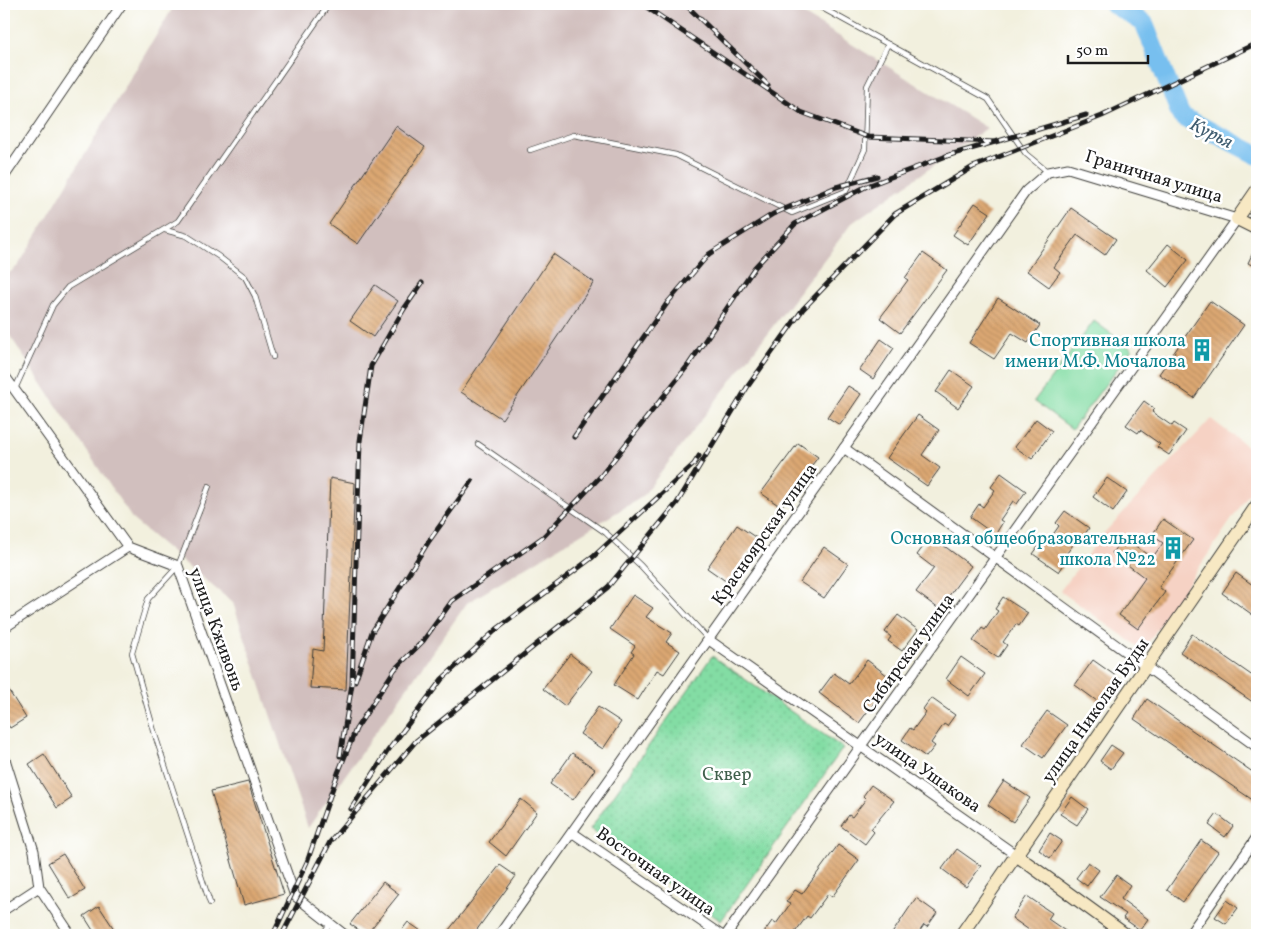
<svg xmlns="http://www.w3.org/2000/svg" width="1261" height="939" viewBox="0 0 1261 939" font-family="Vollkorn,serif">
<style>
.built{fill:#f6d2c4}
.industrial{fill:#d1bfbe}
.park{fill:url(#park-dots);stroke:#507c60}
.pitch{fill:#83dda4;stroke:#507c60}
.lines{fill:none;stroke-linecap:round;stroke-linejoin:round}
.river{stroke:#77bfef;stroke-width:19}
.building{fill:url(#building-back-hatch)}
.lane-casing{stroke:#3c3c39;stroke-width:6}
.street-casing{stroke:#3c3c39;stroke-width:11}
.secondary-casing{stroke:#3c3c39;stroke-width:14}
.lane{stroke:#fff;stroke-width:4.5}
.street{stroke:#fff;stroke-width:9}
.secondary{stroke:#f7e8c3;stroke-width:12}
.rail-casing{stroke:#1c1c1c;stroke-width:5}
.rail{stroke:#fff;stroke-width:3;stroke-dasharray:9;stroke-linecap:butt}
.labels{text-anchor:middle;stroke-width:5;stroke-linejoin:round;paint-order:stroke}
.street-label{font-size:18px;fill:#1c1c1c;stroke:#fff}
.culture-label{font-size:18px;fill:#0d838f;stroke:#fff;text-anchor:end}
.park-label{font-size:18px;fill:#40604c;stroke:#fff}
.water-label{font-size:19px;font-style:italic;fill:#405d70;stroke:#fff}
</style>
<defs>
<pattern id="park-dots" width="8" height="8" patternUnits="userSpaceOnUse" patternTransform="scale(1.25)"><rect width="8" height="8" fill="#83dda4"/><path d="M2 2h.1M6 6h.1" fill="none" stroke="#71bd8d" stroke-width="1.8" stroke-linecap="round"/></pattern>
<pattern id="building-back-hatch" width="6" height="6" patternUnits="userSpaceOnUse" patternTransform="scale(1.25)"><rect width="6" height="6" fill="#dba772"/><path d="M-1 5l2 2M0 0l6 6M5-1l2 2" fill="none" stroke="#bb8f62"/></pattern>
</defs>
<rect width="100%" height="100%" fill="#fff"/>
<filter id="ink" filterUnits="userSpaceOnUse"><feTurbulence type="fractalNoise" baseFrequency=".02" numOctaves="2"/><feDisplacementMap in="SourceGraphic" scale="10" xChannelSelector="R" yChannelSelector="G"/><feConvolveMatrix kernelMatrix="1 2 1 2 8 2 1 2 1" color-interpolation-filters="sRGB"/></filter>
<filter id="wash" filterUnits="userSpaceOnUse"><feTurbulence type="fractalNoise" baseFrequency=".0096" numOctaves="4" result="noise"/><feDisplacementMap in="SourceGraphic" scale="20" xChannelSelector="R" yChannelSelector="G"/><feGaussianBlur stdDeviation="1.12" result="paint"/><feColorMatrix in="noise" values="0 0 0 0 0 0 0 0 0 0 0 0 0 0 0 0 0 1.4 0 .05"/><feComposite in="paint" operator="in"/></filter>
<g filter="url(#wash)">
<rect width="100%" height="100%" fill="#f2f0de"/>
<polygon class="built" points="1211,419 1257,454 1257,482 1143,650 1060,591 1104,533"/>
<polygon class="industrial" points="175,4 787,4 987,128 852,223 642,497 467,603 308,828 233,603 133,520 4,327 4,277 18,266"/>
<polygon class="park" points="712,656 843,748 721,921 590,829"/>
<polygon class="pitch" points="1094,321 1132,349 1072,429 1034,401"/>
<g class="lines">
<polyline class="river" points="1113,4 1144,23 1181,116 1257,155"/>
</g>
<g id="blocks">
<g class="building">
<polygon points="396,126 425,147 358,244 329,224"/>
<polygon points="975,203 990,213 968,245 953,235"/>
<polygon points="1071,208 1116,239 1105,255 1077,235 1054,267 1060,272 1049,287 1027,271"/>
<polygon points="1168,244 1188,260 1167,287 1147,270"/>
<polygon points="1257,244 1257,268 1248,263"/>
<polygon points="923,253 947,270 900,333 880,318 908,280 905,278"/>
<polygon points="553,254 594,282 502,419 461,392"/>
<polygon points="375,285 398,301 373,337 350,321"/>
<polygon points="998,298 1040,325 1028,343 1012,333 994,359 969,343"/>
<polygon points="1210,301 1244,325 1194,398 1159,374"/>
<polygon points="881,339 894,348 873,379 860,370"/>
<polygon points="951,370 974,386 958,408 936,392"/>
<polygon points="848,386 861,394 840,425 827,417"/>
<polygon points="1144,401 1155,409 1152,412 1172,426 1174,423 1186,431 1169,455 1157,447 1160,444 1140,430 1138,433 1126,425"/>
<polygon points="918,415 939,430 922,455 940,468 927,486 887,458"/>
<polygon points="1036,419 1052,431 1032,459 1015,447"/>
<polygon points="798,443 818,457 781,507 761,493"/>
<polygon points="1001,473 1026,491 1017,504 1013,501 1000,520 1003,522 995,535 970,517 979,504 983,507 995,490 991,487"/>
<polygon points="330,478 355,483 346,690 310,688 313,649 323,651"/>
<polygon points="1107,478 1127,492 1113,512 1093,497"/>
<polygon points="1065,511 1089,528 1081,540 1078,538 1064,557 1067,560 1059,572 1033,554 1043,540 1047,543 1059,526 1056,523"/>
<polygon points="1163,519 1193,540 1159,587 1165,592 1138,629 1119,615 1145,578 1112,553 1123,537 1152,558 1163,543 1152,535"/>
<polygon points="737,525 758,539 727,582 707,568"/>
<polygon points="931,536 971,566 939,609 916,592 934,568 917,555"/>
<polygon points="824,547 848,564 824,598 800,582"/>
<polygon points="1236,573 1257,588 1257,618 1222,593"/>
<polygon points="633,595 653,608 646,617 672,633 666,642 680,651 664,674 657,670 638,700 614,685 634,654 631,652 635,646 610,629"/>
<polygon points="1003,597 1028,613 1019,626 1016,624 1003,642 1007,645 998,658 973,641 982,628 985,630 998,611 995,609"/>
<polygon points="898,615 918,630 902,651 888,641 891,637 885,632"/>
<polygon points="1192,634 1257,679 1257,705 1180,652"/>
<polygon points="570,654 592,671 565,706 543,689"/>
<polygon points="961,657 985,674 969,696 946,679"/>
<polygon points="867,660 892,679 859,723 819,693 834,673 849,684"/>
<polygon points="1093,660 1120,679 1101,704 1075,685"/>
<polygon points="4,683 26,718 10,728 4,718"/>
<polygon points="931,698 955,715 947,726 944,724 931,743 935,746 926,757 902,740 910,728 913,730 926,712 923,709"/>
<polygon points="1147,699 1257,775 1257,803 1134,719"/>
<polygon points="598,707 621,722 603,749 580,734"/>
<polygon points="1047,711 1067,725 1043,758 1023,744"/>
<polygon points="1111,745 1123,753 1111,769 1100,761"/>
<polygon points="572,753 595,769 573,800 550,784"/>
<polygon points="44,754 72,798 57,808 29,764"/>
<polygon points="1004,781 1030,798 1013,822 988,805"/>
<polygon points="248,782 284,894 244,905 211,791"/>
<polygon points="871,785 894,801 871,829 874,832 865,844 841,826 849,815 852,817 866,799 863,796"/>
<polygon points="1072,797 1088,809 1077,825 1060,814"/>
<polygon points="521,799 537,812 506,856 489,842"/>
<polygon points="1217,814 1233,826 1225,837 1209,825"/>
<polygon points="1050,833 1062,841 1050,858 1039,850"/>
<polygon points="1201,840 1218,852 1183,902 1167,890"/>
<polygon points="838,845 859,860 832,897 828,894 810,918 807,916 793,935 762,935 772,921 776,924 790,904 786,902 795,890 802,894"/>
<polygon points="957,849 981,866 966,887 942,869"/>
<polygon points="63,854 85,890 70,899 48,863"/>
<polygon points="1088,862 1099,870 1087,886 1076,878"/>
<polygon points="500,865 516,876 473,935 445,935"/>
<polygon points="1116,875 1130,885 1121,899 1148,919 1140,930 1123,918 1126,914 1100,897"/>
<polygon points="383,882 399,894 366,935 350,924"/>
<polygon points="1027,896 1052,913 1048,919 1071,935 1036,935 1012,918"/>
<polygon points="916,898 937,913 927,927 924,925 917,935 891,935"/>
<polygon points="1227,900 1238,908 1226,924 1215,917"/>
<polygon points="99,906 118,935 96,935 84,916"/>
<polygon points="408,922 427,935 398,935"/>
</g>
</g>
</g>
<g filter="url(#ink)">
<use href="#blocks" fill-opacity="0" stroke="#3c3c39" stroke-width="1"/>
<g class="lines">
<defs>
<g id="lane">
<polyline points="815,4 988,99 1026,154 1048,172"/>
<polyline points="530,150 574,135 676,155 792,213 846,191 865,149 867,86 888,44"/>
<polyline points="165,230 187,236 218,256 245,277 255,296 273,357"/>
<polyline points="15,389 53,305 68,287 178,221 329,4"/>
<polyline points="478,444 606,533 641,566 708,639"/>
<polyline points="209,486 178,566 148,599 132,653 156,738 210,903"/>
<polyline points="322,935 330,924"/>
</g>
<g id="street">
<polyline points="4,177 122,4"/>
<polyline points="4,375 128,547 178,566 295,896 345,935"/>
<polyline points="844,448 1257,747"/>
<polyline points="4,628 128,547"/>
<polyline points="709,640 1016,855"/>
<polyline points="4,756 34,851 39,887 71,935"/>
<polyline points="573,833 721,935"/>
<polyline points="4,910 39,887"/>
<polyline points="499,935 1026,191 1048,172 1068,168 1237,219 726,935"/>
<polyline points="1189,935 1257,837"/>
</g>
<g id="secondary">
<polyline points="1257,190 1237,219 1257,229"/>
<polyline points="1016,855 1126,935"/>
<polyline points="961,935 1257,505"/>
</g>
</defs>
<use href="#lane" class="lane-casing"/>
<use href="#street" class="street-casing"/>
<use href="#secondary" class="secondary-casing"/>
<use href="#lane" class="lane"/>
<use href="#street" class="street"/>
<use href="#secondary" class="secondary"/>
<defs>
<g id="rail">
<polyline points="642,4 801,112 868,137 995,142 1086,115"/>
<polyline points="685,4 768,85"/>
<polyline points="946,156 995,142"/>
<polyline points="574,437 668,302 709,254 773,214 836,187 877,176"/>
<polyline points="355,681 372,632 429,541 472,481"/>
<polyline points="340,756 352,684 360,441 371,366 404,309 422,283"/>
<polyline points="351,809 387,752 442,679 497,629 593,557 694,464 699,456"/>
<polyline points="273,935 307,862 338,773 356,729 395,669 423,641 452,601 543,537 600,477 689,364 755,267 795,224 867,186 952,154"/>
<polyline points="282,935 330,842 416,741 608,587 677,503 748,386 803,309 895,214 973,167 1102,116 1257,43"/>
</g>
</defs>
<use href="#rail" class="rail-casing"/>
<use href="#rail" class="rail"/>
</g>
</g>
<defs>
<symbol id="building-bare" viewBox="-9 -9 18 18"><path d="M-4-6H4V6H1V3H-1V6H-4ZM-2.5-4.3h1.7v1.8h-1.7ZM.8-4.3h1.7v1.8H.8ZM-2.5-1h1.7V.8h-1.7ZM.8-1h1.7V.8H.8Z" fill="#0f9aa8" stroke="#fff" stroke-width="2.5" paint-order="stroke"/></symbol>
</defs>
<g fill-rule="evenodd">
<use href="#building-bare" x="1186" y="334" width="32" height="32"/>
<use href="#building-bare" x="1157" y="532" width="32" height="32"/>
</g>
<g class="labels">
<g class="street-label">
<text transform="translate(1154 176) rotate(17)" y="6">Граничная улица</text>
<text transform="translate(764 534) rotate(-55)" y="6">Красноярская улица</text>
<text transform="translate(217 629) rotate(70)" y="6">улица Кживонь</text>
<text transform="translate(908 653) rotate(-54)" y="6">Сибирская улица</text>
<text transform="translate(1095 710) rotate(-55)" y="6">улица Николая Буды</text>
<text transform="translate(928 772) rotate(35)" y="6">улица Ушакова</text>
<text transform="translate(656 871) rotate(35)" y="6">Восточная улица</text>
</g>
<g class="culture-label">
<text x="1186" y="346">Спортивная школа<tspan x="1186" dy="21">имени М.Ф. Мочалова</tspan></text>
<text x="1156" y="544">Основная общеобразовательная<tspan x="1156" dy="21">школа №22</tspan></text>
</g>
<g class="park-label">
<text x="727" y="780">Сквер</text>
</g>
<g class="water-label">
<text transform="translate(1212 132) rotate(27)" y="7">Курья</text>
</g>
</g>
<rect width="1261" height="939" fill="none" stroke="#fff" stroke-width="20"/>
<path d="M1068 55v8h80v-8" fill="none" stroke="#1c1c1c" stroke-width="2.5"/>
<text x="1076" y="55" font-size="15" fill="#1c1c1c" stroke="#ffffff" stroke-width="4" paint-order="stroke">50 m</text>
</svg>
